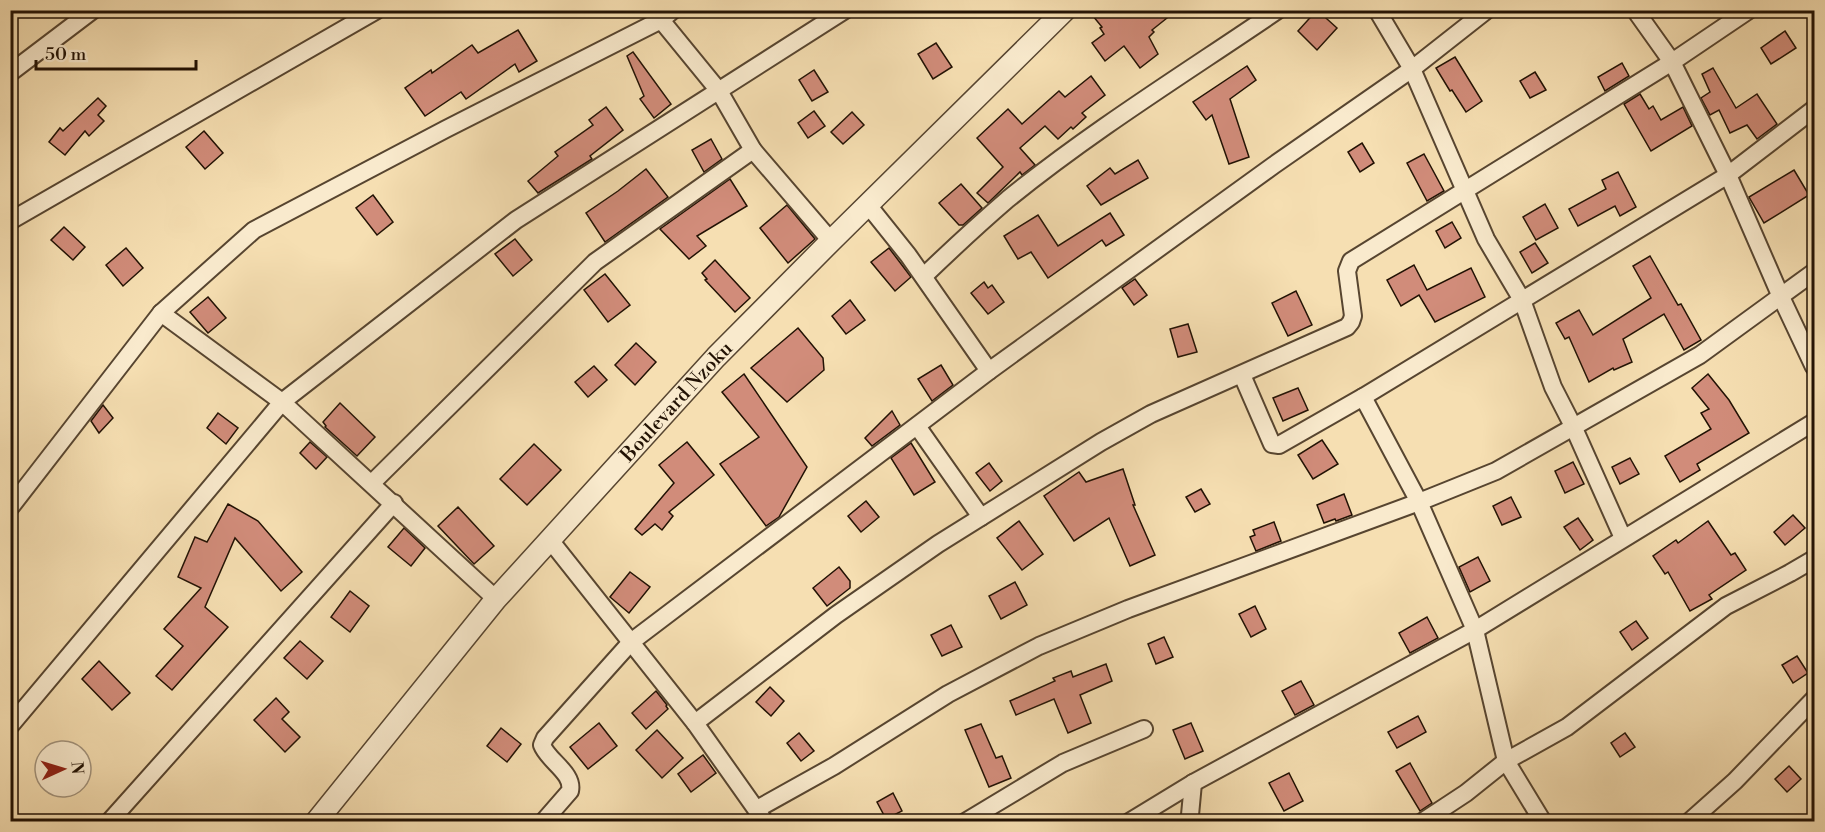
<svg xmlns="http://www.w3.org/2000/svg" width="1825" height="832" viewBox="0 0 1825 832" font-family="'Libre Bodoni',serif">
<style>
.building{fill:#d18c7a;stroke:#221204;stroke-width:1.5}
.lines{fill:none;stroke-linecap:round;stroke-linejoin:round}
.minor-casing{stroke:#574530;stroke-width:20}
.tertiary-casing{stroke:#574530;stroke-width:24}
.minor{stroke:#f9eacd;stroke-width:16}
.tertiary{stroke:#f9eacd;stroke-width:21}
.labels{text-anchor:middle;stroke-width:4.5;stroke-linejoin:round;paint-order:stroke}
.street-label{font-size:20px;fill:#221204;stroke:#f9eacd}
</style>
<rect width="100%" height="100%" fill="#f6dfb2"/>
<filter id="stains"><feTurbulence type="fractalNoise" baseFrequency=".00333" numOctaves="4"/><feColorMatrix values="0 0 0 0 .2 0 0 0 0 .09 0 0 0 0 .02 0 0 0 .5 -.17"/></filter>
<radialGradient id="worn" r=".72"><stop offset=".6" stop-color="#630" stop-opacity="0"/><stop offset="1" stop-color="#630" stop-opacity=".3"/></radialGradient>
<g class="building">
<polygon points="1088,10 1177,10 1152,30 1154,32 1149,37 1158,54 1140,68 1124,46 1105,61 1092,43 1104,34 1100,28 1102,27"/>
<polygon points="1317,10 1337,28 1317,50 1298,31"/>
<polygon points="518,30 537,61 519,72 515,64 466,99 461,92 425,116 405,88 431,70 432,73 472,45 478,53"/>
<polygon points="1785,31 1796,48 1771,64 1761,48"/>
<polygon points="936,43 952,67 933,79 918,54"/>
<polygon points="633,52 671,104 654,118 640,99 644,96 627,56"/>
<polygon points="1455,57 1482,101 1466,112 1452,90 1450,91 1436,68"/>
<polygon points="1622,63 1629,76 1605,91 1598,77"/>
<polygon points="1247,66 1256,80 1230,99 1249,157 1229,164 1212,115 1206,120 1193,102"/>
<polygon points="1713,68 1736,108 1757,94 1777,124 1757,139 1747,125 1730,133 1719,110 1710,115 1701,98 1710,92 1702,74"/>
<polygon points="814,70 828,92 812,101 799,80"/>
<polygon points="1535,72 1546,90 1530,98 1520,81"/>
<polygon points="1091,76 1105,95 1082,113 1086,117 1073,129 1071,127 1058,139 1045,126 1020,148 1035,165 1022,175 1020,172 988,203 977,193 1003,167 977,138 1008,109 1022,124 1059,91 1065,97"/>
<polygon points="1640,94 1649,109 1653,106 1661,120 1683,107 1692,126 1651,151 1624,104"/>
<polygon points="98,98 106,106 98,115 104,121 89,136 85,131 65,155 49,142 60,128 63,131"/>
<polygon points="606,107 623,130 590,156 592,159 538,193 528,181 558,156 555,152 593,125 589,120"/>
<polygon points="814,111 825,126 808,138 798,123"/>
<polygon points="852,112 864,125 843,144 831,132"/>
<polygon points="204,131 223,153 205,169 186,147"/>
<polygon points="711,139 722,159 704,172 692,150"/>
<polygon points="1362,143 1374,163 1360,172 1348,152"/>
<polygon points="1424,154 1444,191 1427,201 1407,163"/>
<polygon points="1138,160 1148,178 1101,205 1087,186 1110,168 1115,174"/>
<polygon points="646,169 668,197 605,242 586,213 618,191"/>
<polygon points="1794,170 1809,195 1764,223 1749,197"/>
<polygon points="1618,172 1636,207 1620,216 1615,206 1578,226 1569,209 1606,189 1602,180"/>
<polygon points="730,179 747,206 697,236 706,246 689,259 660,229"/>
<polygon points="961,184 982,208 963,225 959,225 939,203"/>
<polygon points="373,195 393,222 377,235 356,208"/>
<polygon points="1545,204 1558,228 1536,240 1523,217"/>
<polygon points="787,205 815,239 788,263 760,228"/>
<polygon points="1110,213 1124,235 1106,246 1102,240 1048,278 1031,252 1018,259 1004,236 1038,215 1058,246"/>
<polygon points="1452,222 1461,238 1445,248 1436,231"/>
<polygon points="64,227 85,247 73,260 51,240"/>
<polygon points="515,239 532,260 513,276 495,254"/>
<polygon points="1535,243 1548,263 1532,273 1520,252"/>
<polygon points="126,248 143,268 123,286 106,265"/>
<polygon points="889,248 911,277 895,291 871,262"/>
<polygon points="1650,256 1678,305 1681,304 1701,340 1684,350 1664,314 1623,339 1632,362 1614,370 1613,368 1589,382 1569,337 1565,339 1556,323 1579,310 1593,335 1651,298 1633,266"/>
<polygon points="715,260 750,298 735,312 705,280 707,279 702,273"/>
<polygon points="1414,265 1427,290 1471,268 1485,297 1435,322 1419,295 1401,306 1387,280"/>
<polygon points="605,274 630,305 608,322 584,290"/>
<polygon points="1135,279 1147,295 1134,305 1122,288"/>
<polygon points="984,282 988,288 992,285 1004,302 988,314 971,293"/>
<polygon points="1296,291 1312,325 1288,336 1272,303"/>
<polygon points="208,297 226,318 208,333 190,312"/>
<polygon points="850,300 865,320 846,334 832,316"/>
<polygon points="1188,324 1197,352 1178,357 1170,329"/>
<polygon points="798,328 823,358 824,370 787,402 751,368"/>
<polygon points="636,343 656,362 635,385 615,365"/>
<polygon points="941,365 953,385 932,401 918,379"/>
<polygon points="594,366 607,380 588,397 575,382"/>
<polygon points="744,374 807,467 779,517 766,526 720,464 759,437 722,392"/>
<polygon points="1708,374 1729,400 1749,433 1697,464 1700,470 1680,482 1665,456 1711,429 1701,413 1709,409 1692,388"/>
<polygon points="1298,388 1308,410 1283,421 1273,398"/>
<polygon points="340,403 375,437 357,456 325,427 326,426 323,422"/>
<polygon points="103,405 113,418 99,433 91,421"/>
<polygon points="892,411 900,425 872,446 865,438"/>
<polygon points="218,413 238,428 226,444 207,428"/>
<polygon points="1322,440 1338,464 1313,479 1298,455"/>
<polygon points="310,442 327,457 316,469 300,453"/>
<polygon points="687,442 714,475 669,512 673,516 662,530 655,524 642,535 635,529 674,483 659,465"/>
<polygon points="911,443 935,482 914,495 891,458"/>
<polygon points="534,444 561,470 527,505 500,479"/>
<polygon points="1630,458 1639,474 1620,484 1612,467"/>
<polygon points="1573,462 1584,484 1565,493 1555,471"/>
<polygon points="989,463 1002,481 990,491 976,473"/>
<polygon points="1123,469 1135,505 1133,505 1155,555 1130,566 1109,518 1074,541 1044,496 1079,472 1086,482"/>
<polygon points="1201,489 1210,504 1195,512 1186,497"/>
<polygon points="1344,494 1352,515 1336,521 1335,519 1324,523 1317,505"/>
<polygon points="1511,497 1521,517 1502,525 1493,506"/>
<polygon points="866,501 879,517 861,532 848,516"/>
<polygon points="228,504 258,521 302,572 281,591 235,538 205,607 228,627 172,690 156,676 183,646 164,629 201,588 178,577 195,537 207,542"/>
<polygon points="458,507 494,546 474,564 438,526"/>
<polygon points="1793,515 1805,528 1785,545 1774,532"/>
<polygon points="1578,518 1593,540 1580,550 1564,527"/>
<polygon points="1019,521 1043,554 1022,570 997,538"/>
<polygon points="1708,521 1731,555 1735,553 1746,570 1709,595 1712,599 1690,611 1668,572 1665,574 1653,556 1676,540 1678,543"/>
<polygon points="1274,522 1281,541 1256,551 1250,537 1255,535 1253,530"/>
<polygon points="404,528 425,548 411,566 388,547"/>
<polygon points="1478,557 1490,581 1470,592 1459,567"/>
<polygon points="839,567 850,581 850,588 827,606 813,588"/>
<polygon points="630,572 650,587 629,613 610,597"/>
<polygon points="1015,582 1027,605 1001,619 989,596"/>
<polygon points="350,591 369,606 350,632 331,617"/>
<polygon points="1255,606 1266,629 1251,637 1239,614"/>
<polygon points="1427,617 1438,638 1410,653 1399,633"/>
<polygon points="1636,621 1648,638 1632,650 1620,632"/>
<polygon points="951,625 962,647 942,656 931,635"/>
<polygon points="1164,637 1173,657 1156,664 1148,644"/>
<polygon points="300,641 323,661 307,679 284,658"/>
<polygon points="1797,656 1808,673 1793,683 1782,665"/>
<polygon points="99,661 130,693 112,710 82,679"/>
<polygon points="1106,664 1112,681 1080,695 1091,723 1068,733 1054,699 1016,715 1010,701 1055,681 1053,678 1071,671 1073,677"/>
<polygon points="1301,681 1314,705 1295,715 1282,691"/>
<polygon points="770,687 784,701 771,716 756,702"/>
<polygon points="656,691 667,705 666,706 668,709 646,729 632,713"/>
<polygon points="276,698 289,712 282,719 300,737 285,752 254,720"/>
<polygon points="1418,716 1426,732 1397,748 1388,732"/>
<polygon points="599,723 617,746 588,769 570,747"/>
<polygon points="1191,723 1203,751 1185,759 1173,730"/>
<polygon points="981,724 996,758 1002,756 1011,778 989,787 965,730"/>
<polygon points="501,728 521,744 507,762 487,746"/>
<polygon points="657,730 683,758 662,778 636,750"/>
<polygon points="799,733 814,751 801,761 787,743"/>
<polygon points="1625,733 1635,747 1620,757 1611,743"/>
<polygon points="703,755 716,773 691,792 678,774"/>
<polygon points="1410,763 1432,803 1420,811 1396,771"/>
<polygon points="1789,766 1801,779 1787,792 1775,779"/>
<polygon points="1289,773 1303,801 1284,811 1269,783"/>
<polygon points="893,793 902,811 886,819 877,802"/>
</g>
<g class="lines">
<defs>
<g id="minor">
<polyline points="1377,10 1412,69 1486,239 1522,300 1553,387 1573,426 1623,538"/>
<polyline points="1635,10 1672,62 1728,175 1781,297 1814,367"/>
<polyline points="661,20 719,91 753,150 831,241"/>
<polyline points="10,73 93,10"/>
<polyline points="868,205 908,255 989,371"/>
<polyline points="10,221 377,10"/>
<path d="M924,276c27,-26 55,-52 84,-77 85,-69 179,-127 270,-189"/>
<polyline points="161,313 282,402 496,599"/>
<polyline points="1242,375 1272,444 1279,445 1363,397 1728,175 1814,109"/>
<polyline points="1363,397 1419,502 1475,630 1506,761 1543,822"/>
<polyline points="917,426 981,517"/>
<polyline points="372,483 595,262 753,150"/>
<polyline points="10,508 161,313 254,230 446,129 661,20 673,10"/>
<polyline points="550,540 695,723 765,822"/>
<polyline points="695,723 836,615 938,544 1101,442 1151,414 1347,327 1351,322 1353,316 1347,271 1351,261 1672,62 1749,10"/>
<polyline points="10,726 282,402 516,220 845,10"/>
<polyline points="757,809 834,766 948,694 1039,646 1128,609 1419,502 1496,471 1700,355 1814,272"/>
<polyline points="109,822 394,503"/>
<path d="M543,822l27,-31c4,-18 -22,-30 -28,-46l3,-7 86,-96 358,-271 285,-206 138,-96 75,-59"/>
<polyline points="965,822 1063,763 1144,729"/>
<polyline points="1129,822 1193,783 1475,630 1814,422"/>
<polyline points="1192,822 1190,815 1193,783"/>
<polyline points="1422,822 1466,793 1506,761 1567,727 1726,606 1790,573 1814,559"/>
<polyline points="1689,822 1735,781 1814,699"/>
</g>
<g id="tertiary">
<path id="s1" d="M316,822l180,-223 220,-242 115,-116 234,-231"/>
</g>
</defs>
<use href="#minor" class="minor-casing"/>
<use href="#tertiary" class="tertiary-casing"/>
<use href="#minor" class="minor"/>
<use href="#tertiary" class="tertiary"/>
</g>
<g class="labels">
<g class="street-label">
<text dy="7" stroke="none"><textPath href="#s1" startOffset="554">Boulevard Nzoku</textPath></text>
</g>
</g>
<rect width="1825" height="832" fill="none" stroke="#f6dfb2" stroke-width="36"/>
<rect x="12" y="12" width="1801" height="808" fill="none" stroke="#221204" stroke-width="3"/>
<rect x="18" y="18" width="1789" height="796" fill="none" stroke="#221204" stroke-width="1.5"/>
<g transform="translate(63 769) rotate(86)"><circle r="28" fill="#f9eacd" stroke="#a3947d" stroke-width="1.5"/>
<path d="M0-4.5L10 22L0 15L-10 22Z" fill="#8f2418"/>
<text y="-9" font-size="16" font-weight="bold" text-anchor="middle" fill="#221204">N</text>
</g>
<path d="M36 60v9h160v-9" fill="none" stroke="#221204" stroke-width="3"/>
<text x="45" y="60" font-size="18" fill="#221204" stroke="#f9eacd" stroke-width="4.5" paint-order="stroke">50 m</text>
<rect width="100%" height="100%" filter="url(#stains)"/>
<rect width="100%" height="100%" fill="url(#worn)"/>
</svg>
